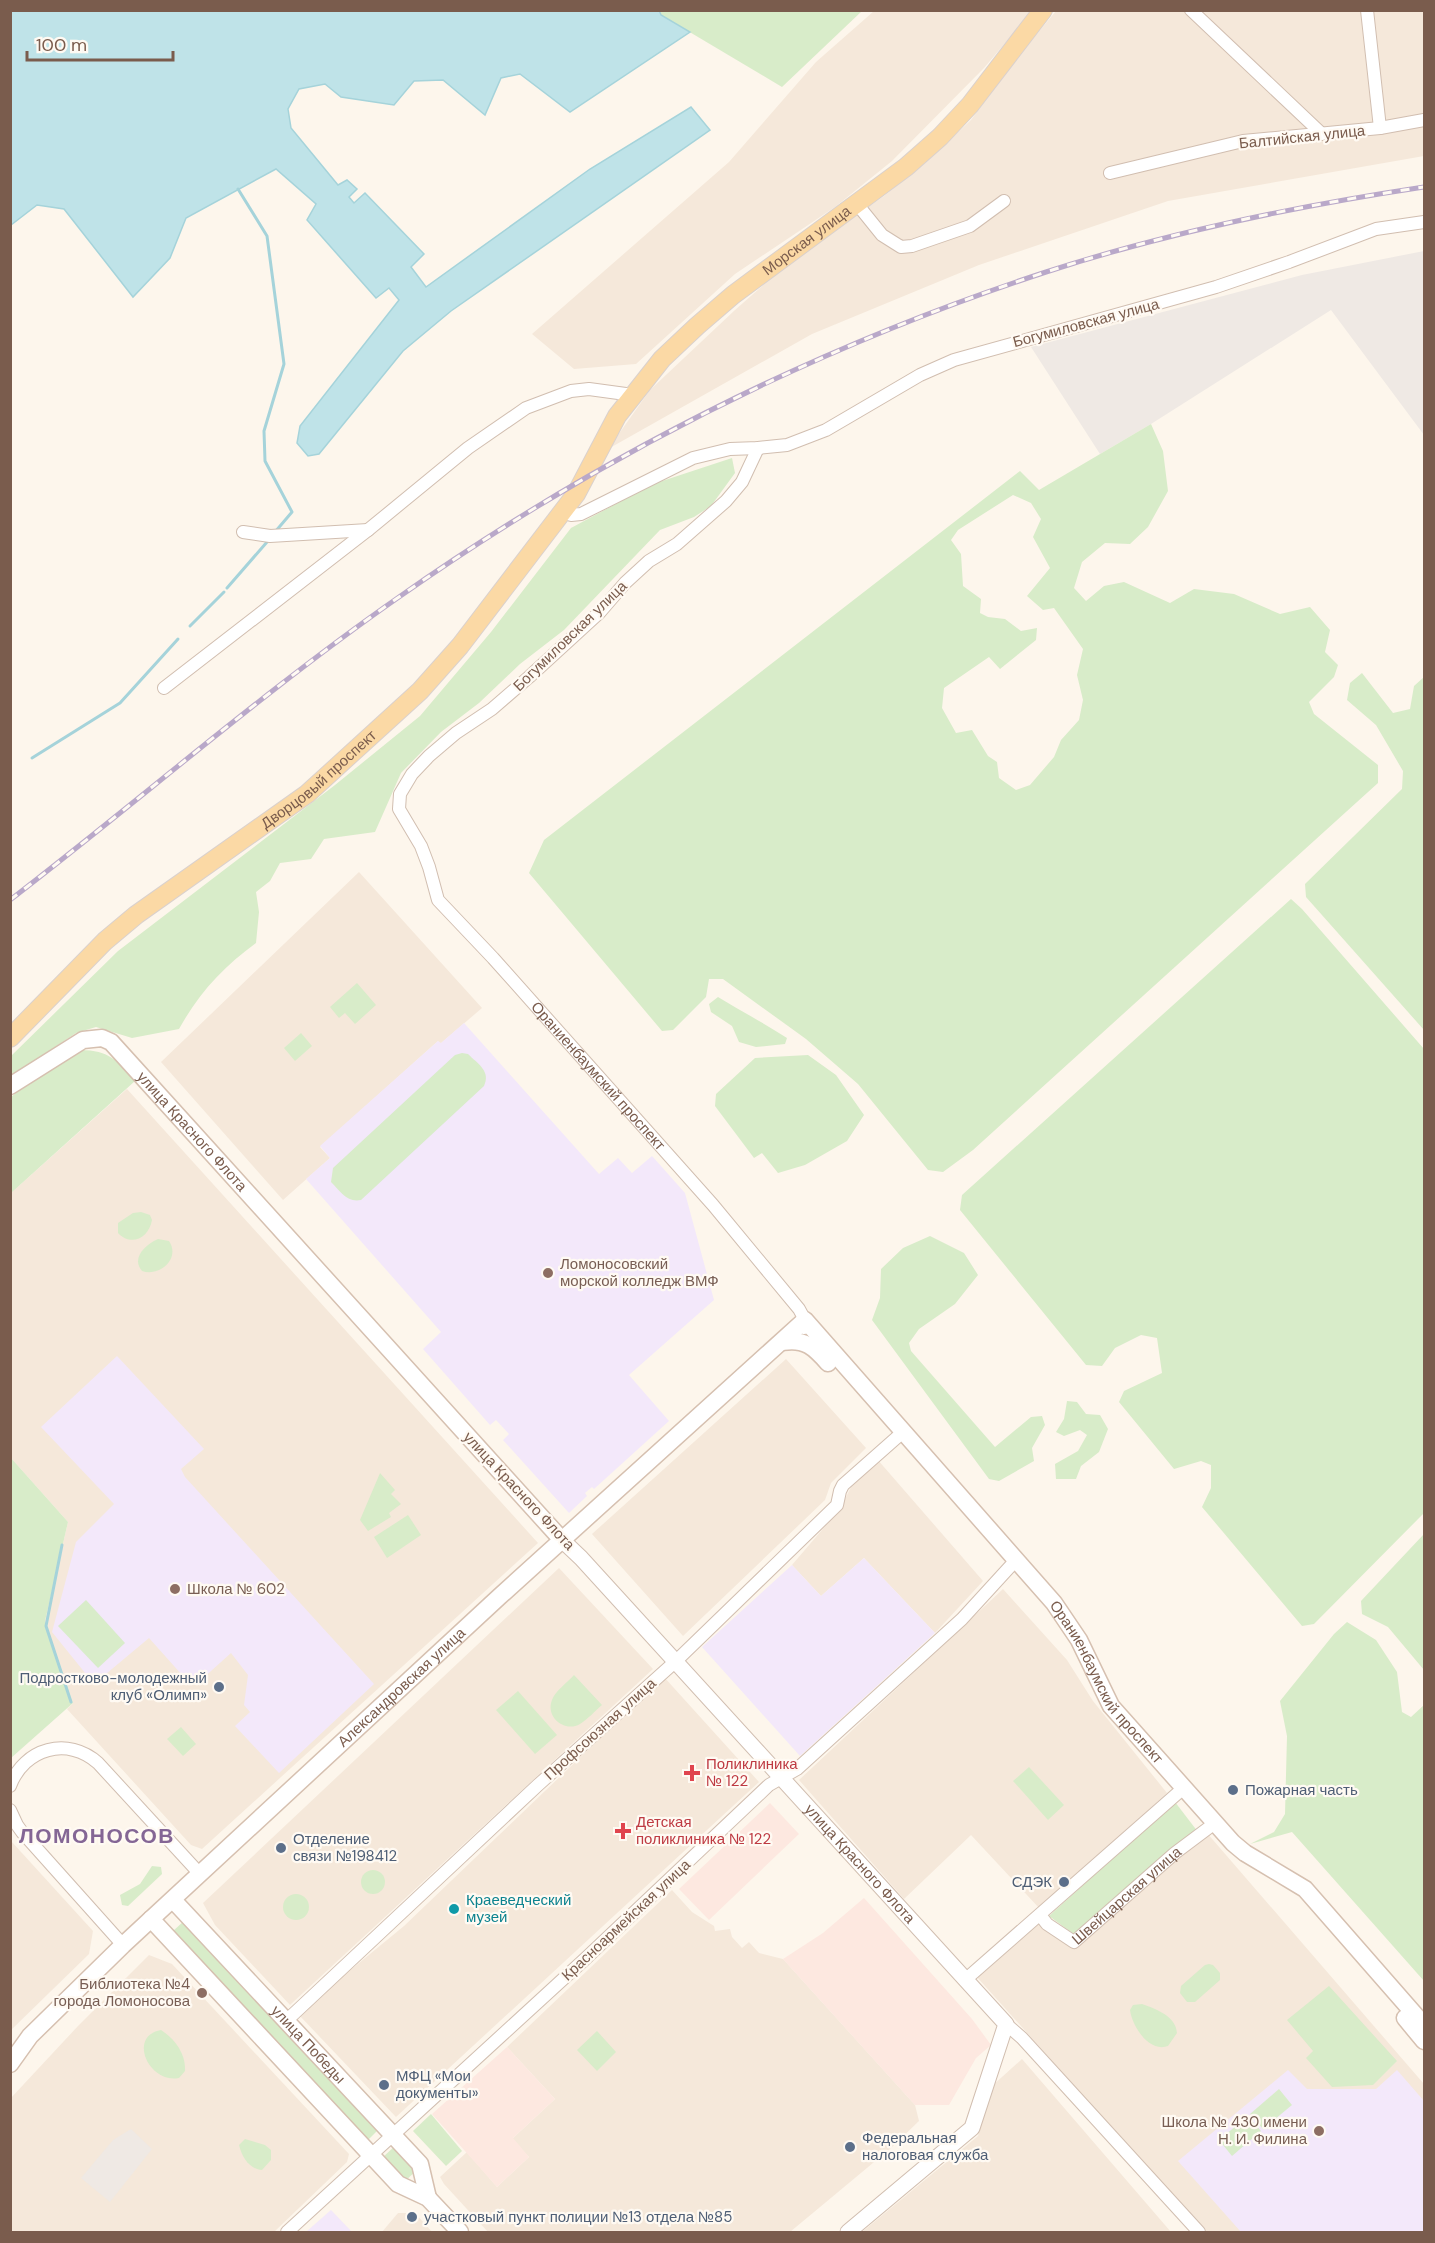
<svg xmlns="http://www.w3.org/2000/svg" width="1435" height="2243" viewBox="0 0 1435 2243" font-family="'DM Sans',sans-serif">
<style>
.residential{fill:#f5e8da}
.commercial{fill:#fde8e0}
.industrial{fill:#efe9e4}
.education{fill:#f3e8fa}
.green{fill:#d8ecc9;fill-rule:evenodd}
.water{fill:#bfe3e8;stroke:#a5d3da;stroke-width:1.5}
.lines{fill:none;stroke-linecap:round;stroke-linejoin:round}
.stream{stroke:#a5d3da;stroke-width:3}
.minor-casing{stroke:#d1beb0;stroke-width:14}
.tertiary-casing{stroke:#d1beb0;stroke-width:17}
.secondary-casing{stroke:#d6c0b0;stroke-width:19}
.primary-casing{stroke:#dad1cd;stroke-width:20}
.minor{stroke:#fff;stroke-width:12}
.tertiary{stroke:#fff;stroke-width:15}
.secondary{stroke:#fff;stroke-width:16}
.primary{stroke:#fbd9a5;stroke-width:18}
.rail-casing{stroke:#b9a8c9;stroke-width:5}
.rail{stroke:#fffaf3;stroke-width:3;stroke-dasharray:9;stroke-linecap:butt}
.education-dot{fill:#8d6e63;stroke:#fffaf3;stroke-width:2}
.service-dot{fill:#5c6f8a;stroke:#fffaf3;stroke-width:2}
.health-dot{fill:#e0444e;stroke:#fffaf3;stroke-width:2}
.culture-dot{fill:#0f9aa8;stroke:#fffaf3;stroke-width:2}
.labels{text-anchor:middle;stroke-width:4.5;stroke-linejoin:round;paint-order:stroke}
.street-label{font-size:15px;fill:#7a5c4d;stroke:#fffaf3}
.education-label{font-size:15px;fill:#785e54;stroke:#fffaf3;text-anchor:start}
.service-label{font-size:15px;fill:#4e5e75;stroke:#fffaf3;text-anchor:start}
.health-label{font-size:15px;fill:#be3a42;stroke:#fffaf3;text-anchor:start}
.culture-label{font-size:15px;fill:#0d838f;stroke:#fffaf3;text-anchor:start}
.district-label{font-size:21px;font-weight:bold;letter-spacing:1.5px;fill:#846695;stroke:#fffaf3}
</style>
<rect width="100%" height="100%" fill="#fdf6ec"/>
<g class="residential">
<polygon points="874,11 1032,11 984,68 892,161 835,207 735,274 636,364 574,369 532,334 729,162 816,62"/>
<polygon points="1056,11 1424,11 1424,156 1168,201 979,265 812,334 608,449 650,390 735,310 786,265 884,196 924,164 971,120 1006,71"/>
<polygon points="359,872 482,1008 440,1044 438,1041 320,1147 330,1158 283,1200 161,1062"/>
<polygon points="127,1089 538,1543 202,1849 191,1845 67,1709 73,1703 45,1621 68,1522 11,1458 11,1193"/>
<polygon points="786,1359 866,1448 831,1483 825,1500 683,1636 592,1534"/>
<polygon points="877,1459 983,1581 935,1633 864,1558 821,1596 792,1565 840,1509 852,1485"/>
<polygon points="559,1568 653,1669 290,2005 215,1925 203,1903"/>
<polygon points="1003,1589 1067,1660 1093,1701 1167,1793 1040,1909 971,1835 904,1899 799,1780"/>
<polygon points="664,1677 759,1782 396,2117 299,2015 325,1991 404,1926"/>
<polygon points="1207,1833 1424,2084 1424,2232 1206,2232 976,1976 1045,1915 1076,1945"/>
<polygon points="11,1841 93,1931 89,1954 11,2030"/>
<polygon points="672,1890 692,1912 714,1926 715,1931 730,1929 732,1937 742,1948 749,1942 759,1953 783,1959 915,2105 919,2121 891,2148 790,2232 488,2232 444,2184 440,2177 467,2152 497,2187 529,2157 512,2139 555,2099 507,2047"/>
<polygon points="149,1955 172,1964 349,2154 347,2162 274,2232 11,2232 10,2099 78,2026"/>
<polygon points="1022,2059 1171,2232 862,2232 978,2136 992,2086"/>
<polygon points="398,2213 415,2213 432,2232 382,2232"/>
</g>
<g class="commercial">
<polygon points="770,1803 799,1834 709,1920 679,1889"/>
<polygon points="864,1898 972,2019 991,2045 976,2058 949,2105 915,2105 783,1959 823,1933"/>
<polygon points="507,2047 555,2099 513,2138 529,2157 497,2187 432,2114"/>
</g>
<g class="industrial">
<polygon points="1424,251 1424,435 1331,310 1151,424 1100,454 1031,347 1302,275"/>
<polygon points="131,2129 152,2149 110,2202 81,2178 113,2140"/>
</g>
<g class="education">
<polygon points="464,1023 599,1174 618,1158 632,1173 652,1156 661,1166 685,1193 714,1300 629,1375 669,1421 594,1489 592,1487 585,1493 587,1496 569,1513 503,1440 509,1434 496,1420 490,1425 423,1349 441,1332 306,1179 330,1158 320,1146 438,1041 441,1043"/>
<polygon points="117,1356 204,1449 181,1469 185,1477 374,1684 279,1773 235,1726 250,1712 244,1705 248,1675 231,1653 201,1680 197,1680 191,1685 149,1638 94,1684 52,1632 76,1542 114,1504 41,1427"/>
<polygon points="864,1558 935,1633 800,1756 702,1647 792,1565 821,1596"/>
<polygon points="1288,2070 1307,2089 1376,2089 1397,2070 1424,2101 1424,2232 1241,2232 1178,2161"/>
<polygon points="331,2210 352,2232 306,2232"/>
</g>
<g class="green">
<polygon points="660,11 862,11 782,87 661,15"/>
<path d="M1151,424l12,27 5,40 -20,36 -18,17 -25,-1 -23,19 -8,26 12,13 18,-15 20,-4 46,21 24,-14 40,5 46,20 30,-7 20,23 -5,22 13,13 -4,12 -25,25 5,12 64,51v18l-405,367 -30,22 -15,-2 -70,-86 -52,-45 -83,-60h-14l-3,18 -33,33 -11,1 -133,-158 15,-33 476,-369 19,19zM1013,495l18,8 10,16 -8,18 17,31 -23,28 16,14 11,-2 29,41 -6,26 6,25 -4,20 -18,20 -7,17 -24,28 -14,5 -17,-12 -2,-16 -9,-6 -16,-26 -16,3 -14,-25 2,-20 45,-31 11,12 36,-29 1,-12 -16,3 -16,-12 -17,-2 -8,-4 1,-14 -18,-13 -2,-32 -10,-14 7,-10z"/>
<path d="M732,458l3,15 -24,33 -17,11 -34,13 -96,100 -44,34 -41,39 -38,29 -40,41 -26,59 -51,7 -13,20 -31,4 -10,18 -14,11 3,20 -3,31c-33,24 -57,50 -77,86l-47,9 -36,-11 -20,6 -65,43v-20l107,-105 217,-166 85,-69 71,-84 80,-104 82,-44z"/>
<polygon points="1362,673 1393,713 1410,709 1414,686 1424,677 1424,1030 1306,897 1305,884 1402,789 1403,771 1376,725 1347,700 1350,683"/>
<polygon points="1291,899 1302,909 1424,1049 1424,1513 1314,1624 1302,1626 1202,1507 1211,1488 1211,1465 1201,1461 1174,1469 1119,1402 1124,1391 1162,1373 1157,1338 1141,1335 1115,1348 1102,1366 1086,1365 960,1210 962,1195"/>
<polygon points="357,983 376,1005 355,1024 345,1013 339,1018 330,1007"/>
<path d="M718,997c23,14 46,26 69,41l-2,6 -29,3 -17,-5 -7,-16 -21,-14 -2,-8z"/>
<polygon points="301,1033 312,1046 295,1061 284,1048"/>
<path d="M80,1050c30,0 37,11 55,31l-124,112v-96l52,-40z"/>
<path d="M462,1053l6,1c10,10 23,17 16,32l-123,114c-14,3 -21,-9 -30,-18l2,-14 122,-113z"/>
<polygon points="808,1055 836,1075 864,1115 847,1141 805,1165 778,1173 762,1153 754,1158 715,1106 716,1094 755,1058"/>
<path d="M141,1212l9,3 2,5c-3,18 -21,27 -34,13v-10l15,-10z"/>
<polygon points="930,1236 964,1253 978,1275 955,1304 919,1329 909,1343 911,1351 995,1447 1031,1417 1042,1416 1045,1425 1032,1448 1034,1461 999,1481 989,1479 872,1320 880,1298 881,1269 903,1248"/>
<path d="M158,1239l11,2c12,18 -10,36 -27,30 -11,-13 3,-26 16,-32z"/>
<polygon points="1067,1401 1077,1402 1086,1414 1100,1415 1108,1429 1099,1452 1081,1466 1076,1479 1056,1479 1055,1464 1078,1451 1087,1435 1080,1430 1064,1436 1056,1432 1064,1419"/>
<polygon points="11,1458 68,1522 45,1621 73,1703 11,1758"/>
<polygon points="380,1473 395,1490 391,1494 401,1504 389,1513 391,1517 368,1531 360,1520"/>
<polygon points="408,1515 421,1535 387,1558 374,1537"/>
<polygon points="1424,1534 1424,1670 1388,1627 1362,1614 1361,1601"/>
<polygon points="86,1600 125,1643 98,1668 58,1626"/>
<polygon points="1347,1622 1376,1640 1397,1672 1402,1712 1411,1717 1424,1705 1424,1981 1292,1832 1250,1844 1274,1832 1285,1814 1287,1736 1280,1701 1334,1634"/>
<path d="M574,1675l28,30c-7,6 -14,14 -22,19 -15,9 -35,-7 -28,-24 3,-9 15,-17 22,-25z"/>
<polygon points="518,1691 557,1735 535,1754 496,1710"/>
<polygon points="181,1727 196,1744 183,1756 167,1739"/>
<polygon points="1029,1767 1064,1805 1048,1820 1013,1781"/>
<polygon points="1175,1802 1198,1832 1075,1935 1049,1916"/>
<polygon points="152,1866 161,1867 162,1874 128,1906 122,1905 120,1895 140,1884"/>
<circle cx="373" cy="1882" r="12"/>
<circle cx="296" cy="1907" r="13"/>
<polygon points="185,1920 380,2128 366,2142 172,1932"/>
<polygon points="1209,1964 1213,1965 1220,1973 1220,1980 1195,2002 1187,2002 1180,1993 1181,1986 1205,1965"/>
<polygon points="1329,1986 1397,2061 1373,2085 1332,2087 1306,2058 1313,2051 1287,2020"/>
<path d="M1142,2004c14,5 34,12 35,29l-9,13c-19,7 -36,-20 -38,-36l3,-5z"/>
<path d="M161,2030c14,9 25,24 24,41l-6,7c-30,6 -52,-42 -18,-48z"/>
<polygon points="597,2031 616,2052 597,2071 577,2050"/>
<polygon points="1279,2089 1292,2105 1263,2129 1250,2114"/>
<polygon points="431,2114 462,2151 446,2166 413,2131"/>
<polygon points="1248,2116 1261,2131 1232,2156 1219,2140"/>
<path d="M245,2139l20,6 6,5v10l-9,10c-13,-1 -20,-13 -23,-25z"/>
<polygon points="395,2146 418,2169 404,2182 382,2158"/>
</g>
<polygon class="water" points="659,10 661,15 690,32 570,112 520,74 501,78 485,115 443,80 414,81 394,105 341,97 325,84 299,89 288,109 291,128 338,185 347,180 357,189 349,197 354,203 365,193 424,254 411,267 426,287 590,169 691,107 710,130 451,311 403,351 319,454 308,456 297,443 300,426 399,300 389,288 376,298 307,220 316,204 276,169 186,218 170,258 133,297 64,209 37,205 11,225 11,11"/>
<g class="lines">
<g class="stream">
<polyline points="238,189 267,236 284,364 264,431 265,461 292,512 275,532"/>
<polyline points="227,588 267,542"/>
<polyline points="190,626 224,592"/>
<polyline points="32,758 120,703 178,639"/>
<polyline points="62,1545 46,1626 71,1702"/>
</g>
<defs>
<g id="minor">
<polyline points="1191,10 1322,134"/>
<polyline points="1367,10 1380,128"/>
<polyline points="1110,173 1243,141 1380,128 1424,120"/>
<polyline points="857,204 882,235 901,247 912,246 970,226 1004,201"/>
<path id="s1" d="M758,448l-16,34 -16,19 -49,43 -28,17 -24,22 -25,29 -71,65 -37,32 -36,24 -27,23 -17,18 -12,20 -1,15 22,37 8,21 9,33 55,58 220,247 86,104 6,11 -1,8"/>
<polyline points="563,512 571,515 581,514 693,458 730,449 758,448 787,445 826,430 920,375 954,360 1216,287 1289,262 1376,229 1424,222"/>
<polyline points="243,532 270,536 368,530"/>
<polyline points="164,688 368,530 468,448 526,408 571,391 589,389 633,395"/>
<path d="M10,1786c14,-38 58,-50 88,-23l102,111"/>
<polyline points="10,1810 17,1825 22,1832 123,1945"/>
<path id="s2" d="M1040,1915l7,9 27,18 101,-89 40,-30"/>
<polyline points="965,1980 1179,1792"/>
<polyline points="286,2021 538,1785 676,1661 837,1505 840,1491 843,1485 903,1432"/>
<polyline points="1006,2024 1022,2038 1199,2232"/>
<polyline points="287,2232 585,1959 769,1785 797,1769 962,1619 1016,1560"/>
</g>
<g id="tertiary">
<path id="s3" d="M562,1540l19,18 425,466 -34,104 -124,104"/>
</g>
<g id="secondary">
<path id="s4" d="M10,1086l73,-46 19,-2 9,4 451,498"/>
<path d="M783,1342c22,-4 32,6 45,21"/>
<path id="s5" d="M173,1900l247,264 8,34"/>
<polyline points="151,1919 398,2184 428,2198 460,2232"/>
<polyline points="1405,2018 1424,2041"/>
<path id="s6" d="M10,2064l20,-28 93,-91 376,-348 306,-277 249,283 25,37 32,66 122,137 12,10 60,36 119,136"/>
</g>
<g id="primary">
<path id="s7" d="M10,1038l95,-97 31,-26 171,-121 113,-103 40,-45 116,-152 41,-78 45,-57 35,-33 36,-31 173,-128 34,-30 30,-32 73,-95"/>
</g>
</defs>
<use href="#minor" class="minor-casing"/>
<use href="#tertiary" class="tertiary-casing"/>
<use href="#secondary" class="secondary-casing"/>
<use href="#primary" class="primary-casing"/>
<use href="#minor" class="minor"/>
<use href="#tertiary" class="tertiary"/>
<use href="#secondary" class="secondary"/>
<use href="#primary" class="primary"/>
<defs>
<path id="rail" d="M10,900c130,-100 254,-209 389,-303 198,-139 417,-250 647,-325 123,-40 251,-66 378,-85"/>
</defs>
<use href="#rail" class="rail-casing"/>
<use href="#rail" class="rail"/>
</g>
<g class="education-dot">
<circle cx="548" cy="1273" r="6"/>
<circle cx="175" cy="1589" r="6"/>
<circle cx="202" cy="1993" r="6"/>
<circle cx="1319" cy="2131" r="6"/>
</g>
<g class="service-dot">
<circle cx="219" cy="1687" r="6"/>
<circle cx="1233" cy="1790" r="6"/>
<circle cx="281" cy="1848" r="6"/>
<circle cx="1064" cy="1882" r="6"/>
<circle cx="384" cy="2085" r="6"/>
<circle cx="850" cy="2147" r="6"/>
<circle cx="412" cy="2217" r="6"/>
</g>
<g class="health-dot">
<path d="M689 1764h6v6h6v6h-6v6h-6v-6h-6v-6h6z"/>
<path d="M620 1822h6v6h6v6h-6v6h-6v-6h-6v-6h6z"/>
</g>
<circle class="culture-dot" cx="454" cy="1909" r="6"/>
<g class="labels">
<g class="street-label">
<text transform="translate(1302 137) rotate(-6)" y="5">Балтийская улица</text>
<text dy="5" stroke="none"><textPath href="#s7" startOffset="1138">Морская улица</textPath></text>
<text transform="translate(1086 323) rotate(-15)" y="5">Богумиловская улица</text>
<text transform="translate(570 636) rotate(-44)" y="5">Богумиловская улица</text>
<text dy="5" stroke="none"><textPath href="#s7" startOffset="404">Дворцовый проспект</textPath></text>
<text dy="5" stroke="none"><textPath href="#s1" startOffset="856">Ораниенбаумский проспект</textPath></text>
<text dy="5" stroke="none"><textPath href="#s4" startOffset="236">улица Красного Флота</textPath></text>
<text transform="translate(519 1491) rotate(47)" y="5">улица Красного Флота</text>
<text dy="5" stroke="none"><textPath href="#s6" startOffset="1562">Ораниенбаумский проспект</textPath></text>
<text dy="5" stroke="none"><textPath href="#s6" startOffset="544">Александровская улица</textPath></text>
<text transform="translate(600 1729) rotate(-42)" y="5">Профсоюзная улица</text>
<text dy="5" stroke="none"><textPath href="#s3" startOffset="440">улица Красного Флота</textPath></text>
<text dy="5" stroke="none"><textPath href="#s2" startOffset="114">Швейцарская улица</textPath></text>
<text transform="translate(626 1920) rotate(-43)" y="5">Красноармейская улица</text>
<text dy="5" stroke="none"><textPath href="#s5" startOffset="198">улица Победы</textPath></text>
</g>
<g class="education-label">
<text x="560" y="1269">Ломоносовский<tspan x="560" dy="17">морской колледж ВМФ</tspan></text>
<text x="187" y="1594">Школа № 602</text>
<text x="190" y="1989" text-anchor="end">Библиотека №4<tspan x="190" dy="17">города Ломоносова</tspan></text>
<text x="1307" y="2127" text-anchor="end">Школа № 430 имени<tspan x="1307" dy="17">Н. И. Филина</tspan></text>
</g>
<g class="service-label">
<text x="207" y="1683" text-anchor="end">Подростково-молодежный<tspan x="207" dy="17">клуб «Олимп»</tspan></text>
<text x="1245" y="1795">Пожарная часть</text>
<text x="293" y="1844">Отделение<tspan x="293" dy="17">связи №198412</tspan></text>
<text x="1052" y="1887" text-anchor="end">СДЭК</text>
<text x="396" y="2081">МФЦ «Мои<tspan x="396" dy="17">документы»</tspan></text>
<text x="862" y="2143">Федеральная<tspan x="862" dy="17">налоговая служба</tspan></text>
<text x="424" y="2222">участковый пункт полиции №13 отдела №85</text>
</g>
<g class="health-label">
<text x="706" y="1769">Поликлиника<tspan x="706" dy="17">№ 122</tspan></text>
<text x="636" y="1827">Детская<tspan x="636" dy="17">поликлиника № 122</tspan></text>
</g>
<g class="culture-label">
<text x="466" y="1905">Краеведческий<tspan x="466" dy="17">музей</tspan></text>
</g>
<g class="district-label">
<text x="97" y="1843">ЛОМОНОСОВ</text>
</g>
</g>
<rect width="1435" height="2243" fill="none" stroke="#7a5c4d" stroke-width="24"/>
<path d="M27 51v9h146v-9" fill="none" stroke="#7a5c4d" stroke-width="3"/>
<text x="36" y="51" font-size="18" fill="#7a5c4d" stroke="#fffaf3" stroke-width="4.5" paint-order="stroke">100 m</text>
</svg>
